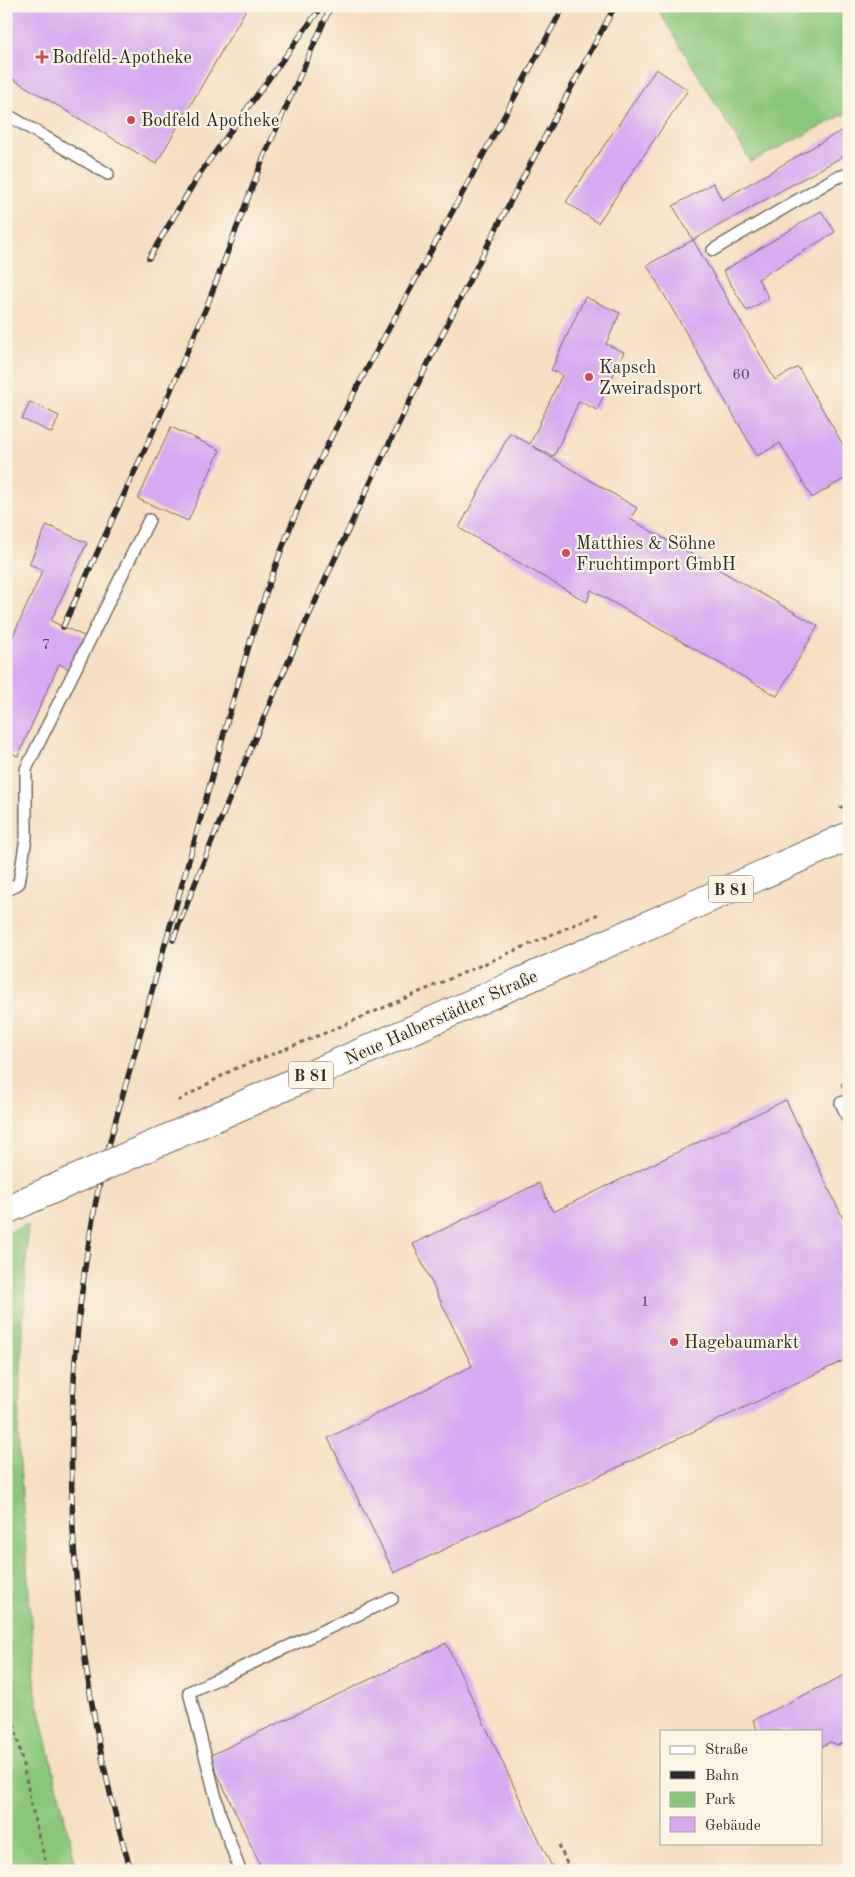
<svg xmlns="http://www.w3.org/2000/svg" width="855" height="1877" viewBox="0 0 855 1877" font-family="'Old Standard TT',serif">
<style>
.green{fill:#8ac67b;stroke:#5a7853}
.building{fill:#d5aaf1}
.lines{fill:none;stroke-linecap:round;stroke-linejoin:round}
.lane-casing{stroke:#726a60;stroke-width:14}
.primary-casing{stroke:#726a60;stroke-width:30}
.path{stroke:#726a60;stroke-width:3;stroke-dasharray:4 4;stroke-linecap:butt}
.lane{stroke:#fff;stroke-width:11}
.primary{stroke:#fff;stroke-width:28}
.rail-casing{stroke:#2b2b2b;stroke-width:5.5}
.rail{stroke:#fcf5e5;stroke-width:4;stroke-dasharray:11;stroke-linecap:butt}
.primary-bridge-casing{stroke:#726a60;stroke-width:30;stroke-linecap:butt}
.primary-bridge{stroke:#fff;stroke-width:28}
.poi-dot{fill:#d1495b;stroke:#fcf5e5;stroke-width:2}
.labels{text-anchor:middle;stroke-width:4.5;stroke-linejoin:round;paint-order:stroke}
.number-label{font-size:15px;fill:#564b5c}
.shield{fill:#fcf5e5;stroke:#6a6863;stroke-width:1}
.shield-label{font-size:16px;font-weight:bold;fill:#2b2b2b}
.poi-label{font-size:18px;fill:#2b2b2b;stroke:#fcf5e5;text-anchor:start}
.street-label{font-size:18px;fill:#2b2b2b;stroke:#fcf5e5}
</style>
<rect width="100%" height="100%" fill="#fcf5e5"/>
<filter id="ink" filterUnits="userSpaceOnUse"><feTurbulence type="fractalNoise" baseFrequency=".02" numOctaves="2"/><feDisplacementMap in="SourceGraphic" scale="10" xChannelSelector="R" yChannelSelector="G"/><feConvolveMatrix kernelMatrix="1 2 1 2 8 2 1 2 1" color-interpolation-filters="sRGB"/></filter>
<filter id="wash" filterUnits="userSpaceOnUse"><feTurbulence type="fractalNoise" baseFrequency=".0096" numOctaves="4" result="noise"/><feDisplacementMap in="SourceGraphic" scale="20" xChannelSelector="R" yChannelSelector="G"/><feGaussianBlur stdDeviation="1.12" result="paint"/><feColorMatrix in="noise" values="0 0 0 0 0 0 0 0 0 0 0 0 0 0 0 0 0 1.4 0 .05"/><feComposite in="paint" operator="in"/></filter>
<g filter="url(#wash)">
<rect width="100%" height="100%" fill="#f5dec1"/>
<g class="green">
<polygon points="656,6 849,6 849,112 751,162"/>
<polygon points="28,1224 18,1435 36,1694 77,1871 6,1871 6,1234"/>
</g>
<g id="blocks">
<g class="building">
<polygon points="6,6 248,6 156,164 6,75"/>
<polygon points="656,69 688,90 598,223 566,202"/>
<polygon points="849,126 849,153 693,240 673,206 713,183 722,200"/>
<polygon points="821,211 835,232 758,279 769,298 747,311 723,271"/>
<polygon points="693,240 775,380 798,367 849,455 849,476 812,498 780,443 757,456 647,265"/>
<polygon points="585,297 620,313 606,344 624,352 597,410 579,401 554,456 532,446 637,508 630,519 818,626 777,696 591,590 587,602 459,528 510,433 530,444 562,375 551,370"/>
<polygon points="30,402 59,416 52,433 22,419"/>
<polygon points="171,427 220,450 188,521 138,499"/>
<polygon points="47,525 87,543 51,621 86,637 71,670 59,664 18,756 6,751 6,651 43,570 29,564"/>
<polygon points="849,1080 849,1100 841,1084"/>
<polygon points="786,1100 849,1231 849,1358 394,1573 328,1438 472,1366 413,1244 539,1183 553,1212"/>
<polygon points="446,1643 554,1871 263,1871 209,1756"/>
<polygon points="849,1673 849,1740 838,1745 830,1742 821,1747 821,1731 758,1731 753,1720"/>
</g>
</g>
</g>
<g filter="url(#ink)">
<use href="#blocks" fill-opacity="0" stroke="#726a60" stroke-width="1"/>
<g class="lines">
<defs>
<g id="lane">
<polyline points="6,114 108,174"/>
<polyline points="713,250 835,178 849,174"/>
<polyline points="6,891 19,883 26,838 26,769 149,520"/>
<polyline points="849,1100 841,1103 849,1121"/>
<polyline points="240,1871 220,1814 189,1692 392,1599"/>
</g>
<g id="primary">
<polyline points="146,1148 849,836"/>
<polyline points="6,1210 26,1201"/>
</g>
</defs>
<use href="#lane" class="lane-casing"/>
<use href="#primary" class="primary-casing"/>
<g class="path">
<polyline points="840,808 849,804"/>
<polyline points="178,1101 232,1070 330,1031 601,913"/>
<polyline points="6,1685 36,1826 48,1871"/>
<polyline points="559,1845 570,1871"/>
</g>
<use href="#lane" class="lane"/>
<use href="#primary" class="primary"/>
<defs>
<g id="rail">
<polyline points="149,258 200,173 322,6"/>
<polyline points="63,627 156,425 208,303 263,159 331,6"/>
<path d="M173,940c82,-214 179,-425 282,-631 51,-102 106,-202 160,-303"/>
<path d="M131,1871c-64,-214 -77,-446 -36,-665 10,-52 25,-103 40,-153 18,-67 37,-134 56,-200 36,-127 65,-256 121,-376 26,-57 57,-112 87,-167 54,-101 110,-202 165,-304"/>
</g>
</defs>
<use href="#rail" class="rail-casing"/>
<use href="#rail" class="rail"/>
<defs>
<polyline id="primary-bridge" points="26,1201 146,1148"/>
</defs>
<use href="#primary-bridge" class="primary-bridge-casing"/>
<use href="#primary-bridge" class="primary-bridge"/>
</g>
</g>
<g class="poi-dot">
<path d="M39.5 49.5h5v5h5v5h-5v5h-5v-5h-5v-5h5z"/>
<circle cx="131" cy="120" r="5"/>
<circle cx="589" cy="377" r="5"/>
<circle cx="566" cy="553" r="5"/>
<circle cx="674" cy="1342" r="5"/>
</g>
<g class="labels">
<g class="number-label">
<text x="741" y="379">60</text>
<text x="46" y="649">7</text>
<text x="645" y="1306">1</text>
</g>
<g class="shield">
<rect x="708.5" y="875.5" width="45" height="27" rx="4"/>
<rect x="288.5" y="1061.5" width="45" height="27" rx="4"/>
</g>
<g class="shield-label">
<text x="731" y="895">B 81</text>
<text x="311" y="1081">B 81</text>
</g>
<g class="poi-label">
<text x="52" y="63">Bodfeld-Apotheke</text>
<text x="141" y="126">Bodfeld Apotheke</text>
<text x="599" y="373">Kapsch<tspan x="599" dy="21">Zweiradsport</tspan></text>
<text x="576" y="549">Matthies &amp; Söhne<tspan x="576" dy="21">Fruchtimport GmbH</tspan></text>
<text x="684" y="1348">Hagebaumarkt</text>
</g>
<g class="street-label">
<text transform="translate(441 1017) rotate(-24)" y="6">Neue Halberstädter Straße</text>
</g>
</g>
<rect width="855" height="1877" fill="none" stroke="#fcf5e5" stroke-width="25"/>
<rect x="660" y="1730" width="162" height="115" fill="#fcf5e5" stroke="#a8a49b"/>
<rect x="670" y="1746" width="25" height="8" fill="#ffffff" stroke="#a8a49b"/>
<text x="705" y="1754" font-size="15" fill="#2b2b2b">Straße</text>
<rect x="670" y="1771" width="25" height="8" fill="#2b2b2b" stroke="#a8a49b"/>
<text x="705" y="1780" font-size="15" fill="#2b2b2b">Bahn</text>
<rect x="670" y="1792" width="25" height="15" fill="#8ac67b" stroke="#a8a49b"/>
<text x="705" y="1804" font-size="15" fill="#2b2b2b">Park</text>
<rect x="670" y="1817" width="25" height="15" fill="#d5aaf1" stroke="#a8a49b"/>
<text x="705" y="1830" font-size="15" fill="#2b2b2b">Gebäude</text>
</svg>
